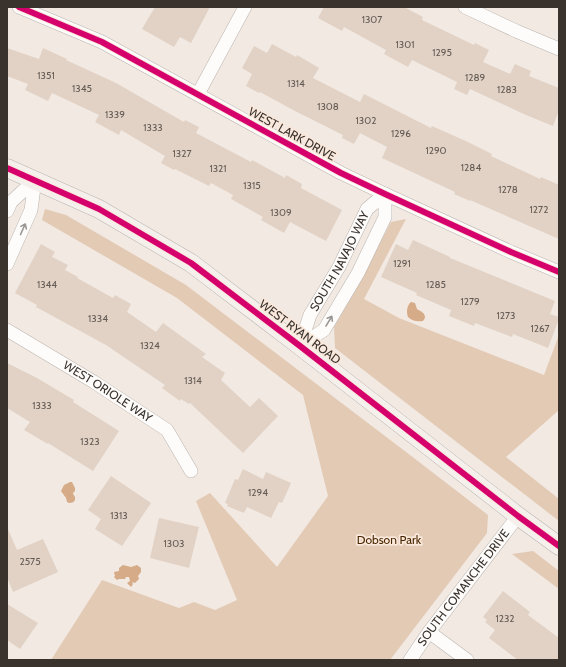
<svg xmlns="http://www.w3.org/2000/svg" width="566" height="667" viewBox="0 0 566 667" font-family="Cabin,sans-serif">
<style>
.green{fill:#e3cab5}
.water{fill:#d5ab88}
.building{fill:#e1d2c5}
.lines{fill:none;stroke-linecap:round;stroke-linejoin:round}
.street-casing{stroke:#bbb4ae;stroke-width:14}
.secondary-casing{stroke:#bbb4ae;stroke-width:19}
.street{stroke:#fdfcfb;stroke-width:13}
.secondary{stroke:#f5f0ec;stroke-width:18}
.cycleway-casing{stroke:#f9e8db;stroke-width:8}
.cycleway{stroke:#d6006c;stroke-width:6}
.oneway{stroke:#9b9794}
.labels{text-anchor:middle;stroke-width:3.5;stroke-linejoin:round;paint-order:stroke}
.number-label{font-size:10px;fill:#645b54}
.street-label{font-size:12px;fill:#39322d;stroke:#f9e8db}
.park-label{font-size:12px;fill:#492600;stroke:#f9e8db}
</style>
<rect width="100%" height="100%" fill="#f2e9e2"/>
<g class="green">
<polygon points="45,209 66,215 186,285 410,455 488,515 487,533 390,660 51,660 102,580 179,608 194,602 215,610 237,600 196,501 210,493 277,567 328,496 303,395 177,298 42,220"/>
<polygon points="406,219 364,299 399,318 544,375 559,335 559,410 506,457 559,499 559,521 335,348 334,327 357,287 391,222"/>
<polygon points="533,551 559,571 559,589 512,554"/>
</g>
<g class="water">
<path d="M411,302l4,1 2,6c4,3 8,3 8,9l-2,3c-6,1 -11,0 -15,-4 -2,-5 -1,-12 3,-15z"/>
<path d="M70,482h2l3,6v3l-2,2c0,2 2,3 2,4 1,6 -5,7 -8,5l-1,-4 -5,-7 3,-6z"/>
<polygon points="123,565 131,567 137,565 141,568 141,572 138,576 139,579 135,583 132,582 133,584 131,587 127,583 130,581 129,577 126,577 125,579 119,579 117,580 114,577 115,576 114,572 119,571 119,568"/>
</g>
<g class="building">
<polygon points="155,7 210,7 191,43 180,37 174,47 142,29"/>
<polygon points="324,7 404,7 423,17 422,20 474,45 475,43 489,50 483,62 510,74 515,64 531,71 529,76 559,88 559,110 553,126 526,115 470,89 467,95 454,89 457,82 412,60 408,67 384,54 386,50 344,27 342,31 318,18"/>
<polygon points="272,44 296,57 297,55 319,68 313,78 360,102 364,94 431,128 432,126 468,142 492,154 491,156 540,179 541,177 559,185 559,239 470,200 470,201 454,194 455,192 382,158 387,147 360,133 354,144 342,138 343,135 295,111 260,92 259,93 246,86 252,74 242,68 254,46 267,53"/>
<polygon points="7,48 39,59 43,48 67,59 66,60 116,83 184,122 185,120 199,127 196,133 251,162 252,160 285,178 286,175 302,184 301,188 342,210 326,241 290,222 284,233 261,220 263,217 231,199 233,195 211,183 209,186 175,169 174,170 161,163 165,156 121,130 119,135 95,122 99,115 52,93 48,101 25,90 28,84 7,76"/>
<polygon points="413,240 450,257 450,258 555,301 550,314 559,317 559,319 548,348 513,334 512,337 475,323 474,326 449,316 451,310 416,295 417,293 381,277 396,244 408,250"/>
<polygon points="41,244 55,252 52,257 68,265 65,270 78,277 77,278 113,298 115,295 131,304 127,312 156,332 163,323 206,354 202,357 225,373 221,380 250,407 259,398 278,416 243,453 190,403 189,404 181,399 180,401 162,388 165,385 106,345 36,307 37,305 15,293"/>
<polygon points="7,363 37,378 74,400 73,402 119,431 93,471 48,443 48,444 24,430 30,422 7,408"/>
<polygon points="243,469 263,479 266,472 291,483 282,503 279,502 271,518 247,507 244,513 227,506 228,504 225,503 235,479 238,480"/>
<polygon points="111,476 151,503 122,546 95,529 101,519 88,510"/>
<polygon points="159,518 199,527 189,568 150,558"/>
<polygon points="7,527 17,550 43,539 58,572 13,592 7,577"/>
<polygon points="503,591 530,612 528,615 559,638 559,660 518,660 489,638 495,630 485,622 487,620 483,617"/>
<polygon points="7,604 38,623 20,649 7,640"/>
</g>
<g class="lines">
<defs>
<g id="street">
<polyline points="19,7 102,42 341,173 385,194 511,252 559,272"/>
<polyline points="465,7 516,31 559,49"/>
<polyline points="198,94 245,7"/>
<polyline points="7,211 11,202 35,180"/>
<polyline points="7,264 31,210 35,180"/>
<path id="s1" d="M7,330l87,52 73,48 24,41"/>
<polyline points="300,346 324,330 358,273 385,217 385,194"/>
<path id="s2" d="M300,346l10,-31 29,-48 28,-58 18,-15"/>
<polyline points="429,632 467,660"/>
<path id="s3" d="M410,660l19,-28 89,-116"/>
</g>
<polyline id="secondary" points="7,168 99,209 191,263 300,346 518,516 559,546"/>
</defs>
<use href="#street" class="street-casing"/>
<use href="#secondary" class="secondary-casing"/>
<use href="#street" class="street"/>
<use href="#secondary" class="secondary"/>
<defs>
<g id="cycleway">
<polyline points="19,7 102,42 341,173 385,194 511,252 559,272"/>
<polyline points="7,168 99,209 191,263 300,346 518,516 559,546"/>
</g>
</defs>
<use href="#cycleway" class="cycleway-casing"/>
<use href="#cycleway" class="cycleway"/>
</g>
<defs><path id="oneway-shaft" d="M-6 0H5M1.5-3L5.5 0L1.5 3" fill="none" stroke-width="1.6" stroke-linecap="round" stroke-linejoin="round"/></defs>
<g class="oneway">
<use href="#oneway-shaft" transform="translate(23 229) rotate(-66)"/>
<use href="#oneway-shaft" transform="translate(329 321) rotate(-59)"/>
</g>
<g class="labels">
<g class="number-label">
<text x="372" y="23">1307</text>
<text x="405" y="48">1301</text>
<text x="442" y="56">1295</text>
<text x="46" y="79">1351</text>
<text x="475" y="81">1289</text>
<text x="296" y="87">1314</text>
<text x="82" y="92">1345</text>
<text x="507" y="93">1283</text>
<text x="328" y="110">1308</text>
<text x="115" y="118">1339</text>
<text x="366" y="124">1302</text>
<text x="153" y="131">1333</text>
<text x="401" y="137">1296</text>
<text x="436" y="154">1290</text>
<text x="182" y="157">1327</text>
<text x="471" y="171">1284</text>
<text x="218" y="172">1321</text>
<text x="252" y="189">1315</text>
<text x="508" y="193">1278</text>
<text x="539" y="213">1272</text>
<text x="281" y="216">1309</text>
<text x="402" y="267">1291</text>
<text x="47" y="288">1344</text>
<text x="436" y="288">1285</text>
<text x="470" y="305">1279</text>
<text x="506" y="319">1273</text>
<text x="98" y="322">1334</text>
<text x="540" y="332">1267</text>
<text x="150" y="349">1324</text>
<text x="193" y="384">1314</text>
<text x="42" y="409">1333</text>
<text x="90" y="445">1323</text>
<text x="258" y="496">1294</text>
<text x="119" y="519">1313</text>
<text x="174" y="547">1303</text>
<text x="30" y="565">2575</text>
<text x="505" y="622">1232</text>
</g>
<g class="street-label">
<text transform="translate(292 134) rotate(29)" y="4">WEST LARK DRIVE</text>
<text dy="4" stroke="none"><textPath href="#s2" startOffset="94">SOUTH NAVAJO WAY</textPath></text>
<text transform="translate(300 332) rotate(37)" y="4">WEST RYAN ROAD</text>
<text dy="4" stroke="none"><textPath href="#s1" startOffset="118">WEST ORIOLE WAY</textPath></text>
<text dy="4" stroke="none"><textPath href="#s3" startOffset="90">SOUTH COMANCHE DRIVE</textPath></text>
</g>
<g class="park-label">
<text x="389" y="544">Dobson Park</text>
</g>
</g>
<rect width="566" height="667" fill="none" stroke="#39322d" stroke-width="16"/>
</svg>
